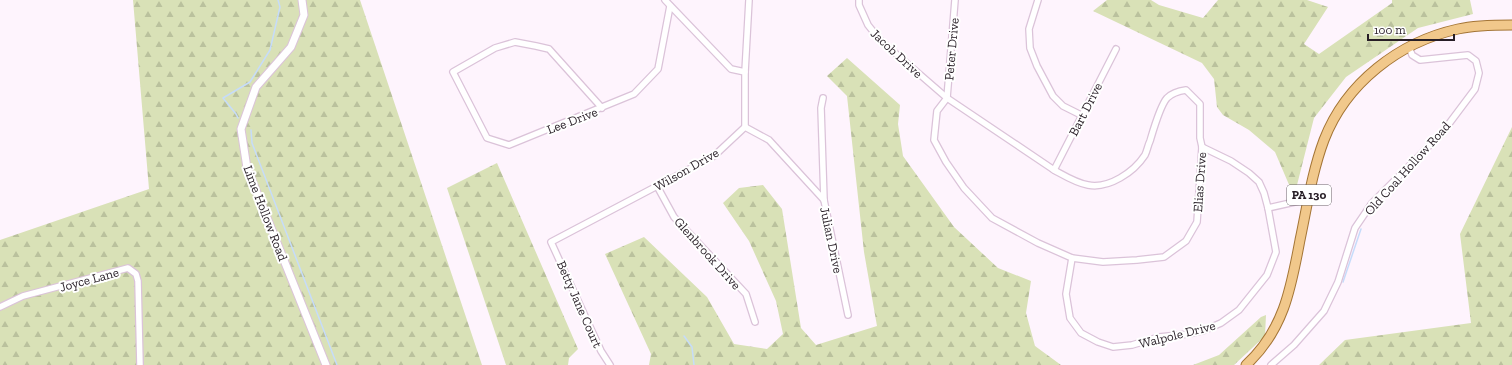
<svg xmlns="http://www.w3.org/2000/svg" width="1512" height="365" viewBox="0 0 1512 365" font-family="'Zilla Slab',serif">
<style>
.forest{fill:url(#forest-firs)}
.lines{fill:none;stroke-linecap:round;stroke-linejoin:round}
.stream{stroke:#c6dcfa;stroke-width:1.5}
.minor-casing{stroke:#dbc3d9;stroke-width:8}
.tertiary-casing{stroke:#dbc3d9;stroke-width:9}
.primary-casing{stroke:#a47536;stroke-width:11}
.minor{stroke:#fff;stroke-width:5.5}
.tertiary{stroke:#fff;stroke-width:7}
.primary{stroke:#f1c88b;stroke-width:9}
.labels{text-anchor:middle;stroke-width:4;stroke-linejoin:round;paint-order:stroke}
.shield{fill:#fff;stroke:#686267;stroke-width:1}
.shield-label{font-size:12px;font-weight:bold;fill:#271e26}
.street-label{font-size:13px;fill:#271e26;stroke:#fff}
</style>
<defs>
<pattern id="forest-firs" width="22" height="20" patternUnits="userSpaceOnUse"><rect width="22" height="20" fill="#d9e1b7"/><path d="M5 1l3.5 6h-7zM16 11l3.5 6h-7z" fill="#bac19d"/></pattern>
</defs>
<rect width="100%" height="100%" fill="#fef4fd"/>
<g class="forest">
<polygon points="133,0 360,0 482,365 0,365 0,240 149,189"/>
<polygon points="1107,0 1151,0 1159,5 1203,18 1218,0 1307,0 1328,7 1304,44 1319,54 1392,3 1392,0 1470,0 1473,14 1418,28 1346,77 1314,118 1297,185 1290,187 1275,152 1249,130 1223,115 1217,107 1214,79 1202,63 1093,11"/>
<polygon points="847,58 900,105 898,124 903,156 954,227 998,268 1031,281 1026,313 1035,346 1061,365 649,365 651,354 605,254 644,237 707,297 734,344 767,349 783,334 776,301 749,241 723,203 739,188 763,185 782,209 801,328 816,345 877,326 864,252 847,96 827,76"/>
<polygon points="1512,127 1512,365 1319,365 1345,340 1471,323 1460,234"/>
<polygon points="497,163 578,349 569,358 568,365 506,365 447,188"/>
<polygon points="1266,315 1265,336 1234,365 1193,365 1219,355 1261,317"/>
</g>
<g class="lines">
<g class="stream">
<polyline points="238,118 236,114 223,98 250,82 270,50 280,7 278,0"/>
<polyline points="251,130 252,143 337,365"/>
<polyline points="1343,282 1361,229"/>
<polyline points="684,336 692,347 694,365"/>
</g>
<defs>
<g id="minor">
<polyline points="665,0 731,69 745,72"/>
<path d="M859,0v5l9,20 12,15 67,58 107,72c11,6 22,13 34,15 21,4 46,-13 57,-30 2,-4 3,-10 5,-14 3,-10 10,-35 17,-43 5,-5 12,-7 19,-8l14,14v34l2,9 -5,75 -11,19 -22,16 -27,3 -34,2 -31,-4 -34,-15 -46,-25 -28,-30 -18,-26 -12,-22 3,-29 10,-13"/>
<polyline points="1038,0 1029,29 1030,48 1037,66 1053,96 1063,106 1081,115"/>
<polyline points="823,98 821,108 824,200"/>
<polyline points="947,98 955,0"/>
<polyline points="602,108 549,49 536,46 515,42 495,48 453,72 487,138 509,145 634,94 658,69 670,6"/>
<polyline points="745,127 769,140 824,200 848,315"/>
<polyline points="1054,170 1116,49"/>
<polyline points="657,186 674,217 746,294 755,322"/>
<polyline points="1268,208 1308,199"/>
<polyline points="1072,258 1066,294 1070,318 1081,333 1098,342 1113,347 1132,345 1159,337 1188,334 1205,330 1221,323 1239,310 1267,275 1276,252 1268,208 1264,193 1259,182 1249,173 1231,161 1202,147"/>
<polyline points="0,307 23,296 128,268 136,274 138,281 140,365"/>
<polyline points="610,365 601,351 551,242 714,156 745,127 745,72 749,0"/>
<polyline points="1271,365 1294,345 1324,311 1338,282 1355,228 1372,203 1442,133 1475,89 1479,73 1476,61 1468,55 1420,60 1412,55 1409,46"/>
</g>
<polyline id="tertiary" points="302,0 304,15 291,47 256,87 241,129 247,168 326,365"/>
<path id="primary" d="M1246,365c38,-35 45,-77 54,-125 7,-33 12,-68 24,-100 22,-57 75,-98 134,-111 18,-4 36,-4 54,-4"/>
</defs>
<use href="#minor" class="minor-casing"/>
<use href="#tertiary" class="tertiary-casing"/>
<use href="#primary" class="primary-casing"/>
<use href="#minor" class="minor"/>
<use href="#tertiary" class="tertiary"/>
<use href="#primary" class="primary"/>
</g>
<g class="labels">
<rect class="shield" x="1287" y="185" width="44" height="20" rx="3"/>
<g class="shield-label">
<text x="1309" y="199">PA 130</text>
</g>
<g class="street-label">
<text transform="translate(951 49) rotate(-85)" y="5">Peter Drive</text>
<text transform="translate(897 53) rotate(43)" y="5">Jacob Drive</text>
<text transform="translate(1085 109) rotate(-63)" y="5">Bart Drive</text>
<text transform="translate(572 120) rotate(-21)" y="5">Lee Drive</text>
<text transform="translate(1407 168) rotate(-48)" y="5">Old Coal Hollow Road</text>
<text transform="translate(686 169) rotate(-30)" y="5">Wilson Drive</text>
<text transform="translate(1199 182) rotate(-86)" y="5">Elias Drive</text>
<text transform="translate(266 213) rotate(69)" y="5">Lime Hollow Road</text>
<text transform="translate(832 240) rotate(78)" y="5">Julian Drive</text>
<text transform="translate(708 253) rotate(48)" y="5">Glenbrook Drive</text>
<text transform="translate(89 279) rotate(-15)" y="5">Joyce Lane</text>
<text transform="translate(580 304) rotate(66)" y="5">Betty Jane Court</text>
<text transform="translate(1177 334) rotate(-14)" y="5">Walpole Drive</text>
</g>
</g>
<path d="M1368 34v6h86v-6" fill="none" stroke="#271e26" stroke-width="2"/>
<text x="1374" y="34" font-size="12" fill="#271e26" stroke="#ffffff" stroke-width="3" paint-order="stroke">100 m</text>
</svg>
